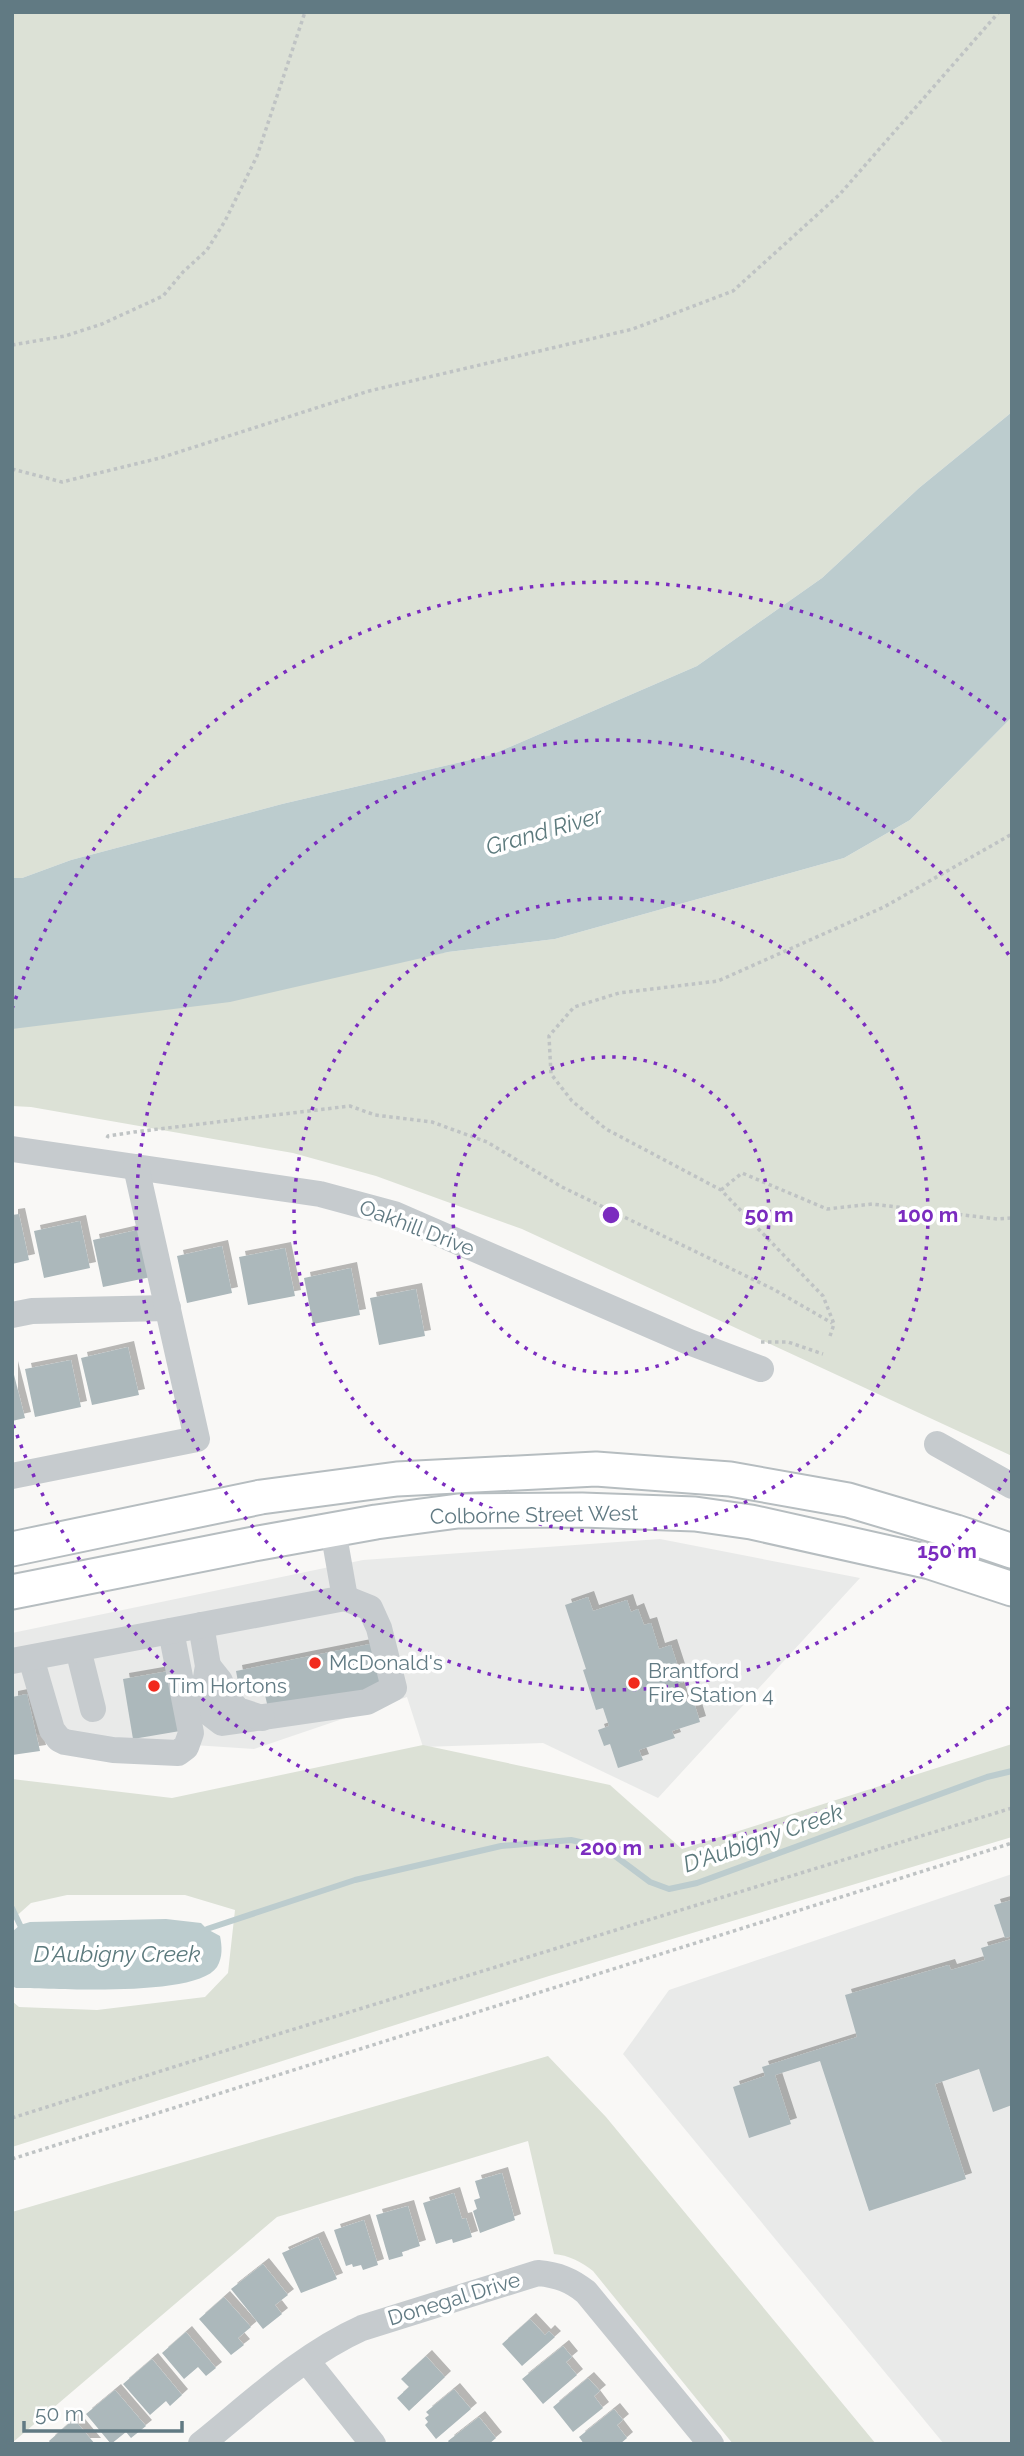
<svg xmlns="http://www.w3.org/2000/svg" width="1024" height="2456" viewBox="0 0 1024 2456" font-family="Raleway,sans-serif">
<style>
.built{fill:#e9eae9}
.green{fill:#dce1d6}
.water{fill:#bcccce}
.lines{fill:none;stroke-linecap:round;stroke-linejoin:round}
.stream{stroke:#bcccce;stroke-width:6}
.building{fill:#acb8bb;filter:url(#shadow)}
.major-casing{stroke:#b6bdc0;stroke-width:37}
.path{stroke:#bfc3c4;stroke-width:3.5;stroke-dasharray:3.5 3.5;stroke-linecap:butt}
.minor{stroke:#c6cbce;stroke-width:26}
.major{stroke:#fff;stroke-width:33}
.ring{fill:none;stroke:#7b2cbf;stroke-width:3.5;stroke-dasharray:3.5 7}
.poi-dot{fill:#f12a1d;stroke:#fff;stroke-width:2.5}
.labels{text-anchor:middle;stroke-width:7;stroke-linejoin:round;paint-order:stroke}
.street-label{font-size:21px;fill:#617a83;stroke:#fff}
.poi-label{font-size:21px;fill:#617a83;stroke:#fff;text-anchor:start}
.water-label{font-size:23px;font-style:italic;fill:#5c7a7d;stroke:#fff}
.centre{fill:#7b2cbf;stroke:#fff;stroke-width:3.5}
.ring-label{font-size:21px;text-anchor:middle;font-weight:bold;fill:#7b2cbf;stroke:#fff;stroke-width:7;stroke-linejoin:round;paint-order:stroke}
</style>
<defs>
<filter id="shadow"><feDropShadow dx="6" dy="-6" stdDeviation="0" flood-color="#0004"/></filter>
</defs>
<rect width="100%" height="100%" fill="#f9f8f6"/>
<g class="built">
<polygon points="660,1539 860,1578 658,1798 543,1743 423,1747 407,1697 254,1749 12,1733 12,1633 363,1560"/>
<polygon points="1012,1874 1012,2444 944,2444 623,2054 669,1990"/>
</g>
<g class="green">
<polygon points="12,12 1012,12 1012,412 919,488 822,578 697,666 491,755 282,804 71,860 22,878 12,878"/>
<polygon points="1012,717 1012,1456 522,1229 376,1176 293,1153 31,1107 12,1106 12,1027 448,952 555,939 844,858 910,820"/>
<polygon points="1012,1744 1012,1837 549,1976 12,2147 12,2001 19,2007 97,2010 205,1997 228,1973 235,1910 185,1895 67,1895 31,1903 12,1920 12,1779 172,1798 423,1745 610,1785 682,1849"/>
<path d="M548,2056l58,61 270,327h-143l-140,-173c-11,-9 -25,-16 -39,-17l-26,-113 -251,76 -265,226v-231z"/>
</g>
<g class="water">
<polygon points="1012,412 1012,717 910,820 844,858 555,939 448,952 230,1002 12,1029 12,878 22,878 71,860 282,804 491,755 697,666 822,578 919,488"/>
<path d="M166,1919l35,4 6,6 13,7c2,10 3,21 -3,31 -21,31 -163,21 -201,21l-4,-2v-54l8,-7 10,-3z"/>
</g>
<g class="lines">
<g class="stream">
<polyline points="12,1908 20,1925"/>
<polyline points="207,1929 355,1880 501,1846 571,1840 603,1847 650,1882 669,1889 697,1883 987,1777 1012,1771"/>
</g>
</g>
<g class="building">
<polygon points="19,1214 29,1260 12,1264 12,1215"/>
<polygon points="80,1221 90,1268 44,1278 34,1231"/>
<polygon points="141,1229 151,1277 103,1287 93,1240"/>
<polygon points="222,1246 232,1293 187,1303 177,1256"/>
<polygon points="285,1248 295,1296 248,1305 239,1257"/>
<polygon points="351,1268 360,1315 313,1324 304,1278"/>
<polygon points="416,1289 425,1336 379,1345 370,1298"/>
<polygon points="128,1347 139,1395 92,1405 81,1358"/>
<polygon points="71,1360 81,1407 35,1417 25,1369"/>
<polygon points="12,1367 25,1418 12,1421"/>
<polygon points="588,1597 593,1611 627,1600 631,1612 638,1609 644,1625 651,1623 659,1649 671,1645 683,1682 677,1684 683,1702 693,1699 700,1722 672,1731 675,1738 639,1750 643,1760 618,1768 610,1744 604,1746 598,1730 609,1726 603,1708 596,1710 583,1670 586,1669 565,1605"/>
<polygon points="380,1642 388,1673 378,1690 268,1708 262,1682 239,1687 236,1671"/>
<polygon points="169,1671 180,1731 133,1739 123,1679"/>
<polygon points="27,1694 40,1751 12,1755 12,1697"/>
<polygon points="1012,1900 1012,1936 1005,1938 994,1905"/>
<polygon points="1012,1939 1012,2105 993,2112 979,2069 935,2084 966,2179 869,2211 820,2061 775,2075 791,2124 749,2138 733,2087 765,2076 762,2067 857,2037 845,1995 949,1965 951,1970 985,1960 981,1948"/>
<polygon points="502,2173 515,2220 480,2233 473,2211 477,2209 474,2200 480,2198 475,2181"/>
<polygon points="454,2193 462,2219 466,2218 472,2237 453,2243 452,2239 436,2244 423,2203"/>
<polygon points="408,2206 420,2246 402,2252 403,2256 389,2260 376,2215"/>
<polygon points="364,2220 378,2265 363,2270 361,2265 353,2267 352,2264 346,2266 334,2230"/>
<polygon points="318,2237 337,2279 301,2293 282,2253"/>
<polygon points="263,2264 288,2295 275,2305 282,2314 263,2329 231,2289"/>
<polygon points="224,2297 251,2327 238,2338 244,2345 231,2355 199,2319"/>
<polygon points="530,2319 545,2335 549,2331 555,2337 522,2366 502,2344"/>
<polygon points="186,2332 216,2368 206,2376 198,2367 184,2379 162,2353"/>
<polygon points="563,2346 572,2357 566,2362 577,2375 543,2404 522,2379"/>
<polygon points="426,2356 445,2377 409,2411 397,2398 409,2387 401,2379"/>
<polygon points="152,2359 182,2395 170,2406 166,2401 150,2415 123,2384"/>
<polygon points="588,2378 600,2391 594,2396 603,2408 573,2432 553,2407"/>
<polygon points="454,2389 471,2409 436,2439 425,2425 428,2422 425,2418 429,2415 426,2412"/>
<polygon points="115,2390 146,2426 131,2438 126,2432 111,2444 86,2414"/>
<polygon points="614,2409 623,2420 617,2425 627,2438 620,2444 584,2444 579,2437"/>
<polygon points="479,2417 496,2438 489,2444 450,2444 448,2441"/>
<polygon points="74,2419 95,2444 51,2444 49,2441"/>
</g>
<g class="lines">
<defs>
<g id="major">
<polyline points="12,1549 261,1497 397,1479 596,1469 730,1479 848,1500 956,1532 1012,1551"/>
<polyline points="12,1592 259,1543 376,1522 458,1511 582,1510 695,1514 751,1522 930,1562 1012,1589"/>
</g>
</defs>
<use href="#major" class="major-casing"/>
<g class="path">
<polyline points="12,345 65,336 102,324 163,296 183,272 207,250 225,221 257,156 305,12"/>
<polyline points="12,469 62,482 160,458 369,391 633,329 733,291 840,194 999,12"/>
<polyline points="107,1138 108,1136 134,1132 350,1106 375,1115 432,1122 487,1142 562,1187 773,1289 832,1323"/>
<polyline points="721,1190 742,1173 827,1209 872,1204 997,1219 1012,1218"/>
<polyline points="830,1336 834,1324 823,1296 721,1190 606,1129 572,1101 551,1074 549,1036 574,1007 619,993 718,981 884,907 1012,834"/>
<polyline points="761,1342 788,1342 823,1354"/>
<polyline points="12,2118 275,2035 1012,1808"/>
<polyline points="12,2159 1012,1843"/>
</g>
<g class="minor">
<polyline points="12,1149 320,1194 394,1214 689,1342 761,1369"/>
<polyline points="12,1315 32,1311 168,1308"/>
<polyline points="937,1444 1012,1486"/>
<polyline points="12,1476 197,1439 136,1167"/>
<polyline points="201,1625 208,1666 204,1689 209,1713 222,1723 367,1702 394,1688 379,1628 370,1608 345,1598"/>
<polyline points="78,1649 93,1709"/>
<polyline points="31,1658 52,1730 59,1739 65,1742 113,1750 178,1753 186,1747 191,1733 171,1631"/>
<polyline points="12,1661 345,1598 333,1530"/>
<polyline points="208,1666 220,1681 225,1696 238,1710 262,1718"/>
<polyline points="307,2361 373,2444"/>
<path d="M201,2444c51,-41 101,-89 161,-116l176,-55c20,2 33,7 48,19l125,152"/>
</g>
<use href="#major" class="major"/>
</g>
<g class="ring">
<circle cx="611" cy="1215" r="158"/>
<circle cx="611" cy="1215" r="317"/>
<path d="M1012 1470A475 475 0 1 1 1012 960"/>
<path d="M1009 1707A633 633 0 0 1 12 1421M12 1009A633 633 0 0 1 1009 723"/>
</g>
<g class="poi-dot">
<circle cx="315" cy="1663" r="7"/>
<circle cx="634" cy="1683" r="7"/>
<circle cx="154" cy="1686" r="7"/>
</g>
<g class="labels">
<g class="street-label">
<text transform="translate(417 1228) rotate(21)" y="7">Oakhill Drive</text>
<text transform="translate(534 1515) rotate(-1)" y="7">Colborne Street West</text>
<text transform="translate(454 2299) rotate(-17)" y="7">Donegal Drive</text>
</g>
<g class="poi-label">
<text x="329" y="1670">McDonald's</text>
<text x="648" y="1678">Brantford<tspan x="648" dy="24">Fire Station 4</tspan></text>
<text x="168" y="1693">Tim Hortons</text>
</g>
<g class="water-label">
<text transform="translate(544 831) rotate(-16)" y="8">Grand River</text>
<text transform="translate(763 1838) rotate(-19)" y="8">D'Aubigny Creek</text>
<text x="117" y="1962">D'Aubigny Creek</text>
</g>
</g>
<circle cx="611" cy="1215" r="10" class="centre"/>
<g class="ring-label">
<text x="769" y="1222">50 m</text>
<text x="928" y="1222">100 m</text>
<text x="947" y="1558">150 m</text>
<text x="611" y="1855">200 m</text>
</g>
<rect width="1024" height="2456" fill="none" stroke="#617a83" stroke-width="28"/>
<path d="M24 2421v10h158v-10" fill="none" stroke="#617a83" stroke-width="3.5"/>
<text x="35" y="2421" font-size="21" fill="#617a83" stroke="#ffffff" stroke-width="5" paint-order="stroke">50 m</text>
</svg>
